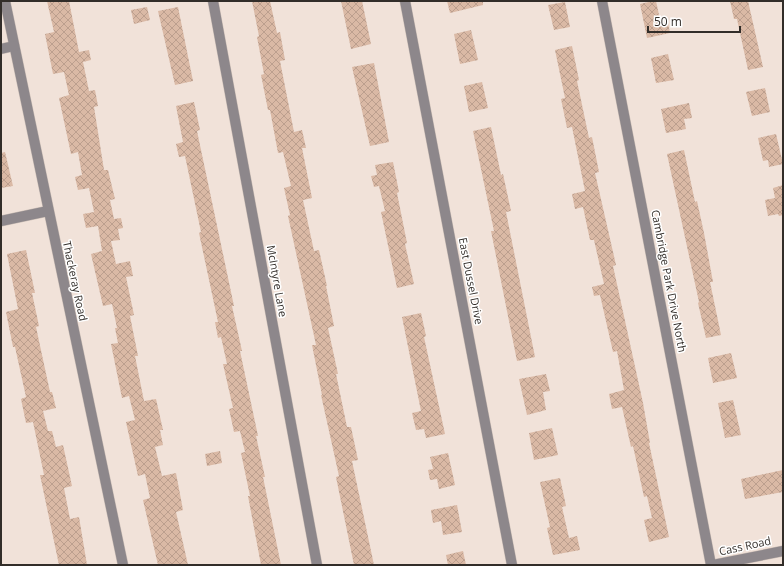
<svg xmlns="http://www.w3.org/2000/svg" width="784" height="566" viewBox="0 0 784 566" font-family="'Open Sans',sans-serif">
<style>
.building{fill:url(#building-cross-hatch)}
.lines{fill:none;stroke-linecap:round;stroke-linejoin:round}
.minor-casing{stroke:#cbbeb6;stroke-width:11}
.minor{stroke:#8d878b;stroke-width:10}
.labels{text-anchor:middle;stroke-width:3;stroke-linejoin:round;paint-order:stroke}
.street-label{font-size:11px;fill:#322d29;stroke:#fff}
</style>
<defs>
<pattern id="building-cross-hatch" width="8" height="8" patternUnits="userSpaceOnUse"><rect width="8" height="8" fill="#dab9a5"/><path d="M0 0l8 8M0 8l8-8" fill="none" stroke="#bc9f8e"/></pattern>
</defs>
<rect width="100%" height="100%" fill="#f1e2d9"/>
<g class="building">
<polygon points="47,1 69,1 79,52 89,50 91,60 83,62 89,91 95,90 98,106 94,107 104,170 108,170 115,199 110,200 114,219 121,218 123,228 118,229 120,240 111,241 116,264 130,261 133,276 126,277 134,315 130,316 138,356 135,356 144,401 156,399 163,430 160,430 163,445 155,447 162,476 176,473 183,510 176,512 188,565 158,565 143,500 150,498 145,474 138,476 126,422 135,420 129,396 122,398 111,344 118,343 115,328 117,328 112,304 103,306 91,254 102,251 98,226 86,228 83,214 94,212 89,188 78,190 75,177 82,175 78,152 71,154 59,98 69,95 64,72 53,74 45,34 54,32"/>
<polygon points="252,1 270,1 277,33 280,32 285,60 280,61 294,132 302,130 306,148 302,148 312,198 303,200 314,251 319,250 327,286 326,286 334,326 328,328 338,374 336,374 347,427 351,427 358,460 352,461 374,565 354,565 336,477 339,476 321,395 322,395 312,345 316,345 288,216 290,215 284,188 291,186 283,152 278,153 270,110 268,110 261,75 264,74 257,37 259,36"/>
<polygon points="341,1 362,1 371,44 351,49"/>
<polygon points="447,1 483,1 483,5 450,13"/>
<polygon points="653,1 656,1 661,24 668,23 670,33 647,38 640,4"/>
<polygon points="730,1 748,1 763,67 748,70 737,19 734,19"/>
<polygon points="565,2 570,27 554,30 548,5"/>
<polygon points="147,7 150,20 134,24 131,10"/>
<polygon points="178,7 193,81 175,85 158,11"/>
<polygon points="471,30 478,60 460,64 454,34"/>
<polygon points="572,46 579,80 577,81 589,138 592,137 599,172 595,173 616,265 613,266 643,403 650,443 649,443 669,537 649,542 644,520 652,518 647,496 644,497 633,446 631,447 622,407 612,409 609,394 624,390 617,351 613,352 600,295 594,296 592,287 604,284 594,240 590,240 583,207 575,209 572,194 585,191 572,127 567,128 561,99 565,98 555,50"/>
<polygon points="668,54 674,80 656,83 651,58"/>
<polygon points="374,63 389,142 370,146 352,67"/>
<polygon points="482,82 488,108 469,112 464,86"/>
<polygon points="765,88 770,112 752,116 746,92"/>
<polygon points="194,102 200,130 197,131 234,306 232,306 242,351 240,351 258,436 256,436 265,477 263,477 281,565 261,565 248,496 250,496 241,453 245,452 240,431 234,432 229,409 233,408 223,364 227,364 221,337 218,338 215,322 218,322 199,233 201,232 185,156 179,157 176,144 183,142 176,106"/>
<polygon points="689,103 692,118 684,119 686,129 666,133 661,109"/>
<polygon points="491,127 501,175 503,174 511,211 506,212 535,357 517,361 491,231 494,231 473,131"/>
<polygon points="776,134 783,164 769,167 768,160 763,161 758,138"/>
<polygon points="684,150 695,202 697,201 704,233 713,282 710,282 721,335 706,338 698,303 699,302 667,154"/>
<polygon points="5,152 13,186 1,188 1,153"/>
<polygon points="393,162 399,192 397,193 407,243 405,244 414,284 397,288 381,212 385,211 379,186 374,187 371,176 377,175 375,165"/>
<polygon points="783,185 783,215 779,216 778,214 768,216 765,200 775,198 773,188"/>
<polygon points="26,250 35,293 32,293 39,326 36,327 50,392 52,392 56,408 43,411 48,431 52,431 56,447 63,445 72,486 64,488 70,519 79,517 87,565 59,565 40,475 44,475 33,422 26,423 21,399 26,397 15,347 13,347 6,312 18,309 7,254"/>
<polygon points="421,313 426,336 424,337 445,434 426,438 424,429 416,430 412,413 421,411 402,317"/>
<polygon points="731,353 737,378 713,383 708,358"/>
<polygon points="546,374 550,391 543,392 546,410 527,415 519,379"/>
<polygon points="733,400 741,435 725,438 718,403"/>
<polygon points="552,428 558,455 534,460 529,433"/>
<polygon points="220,451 222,463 207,466 205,454"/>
<polygon points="448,453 455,485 439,489 437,479 430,480 428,470 433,469 430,457"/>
<polygon points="783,470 783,492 745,499 741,479"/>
<polygon points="560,478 566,506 562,507 569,538 577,536 580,550 553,555 547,528 550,527 540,482"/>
<polygon points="457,505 462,532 443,535 441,521 433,523 431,510"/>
<polygon points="463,551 466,565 448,565 446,555"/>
</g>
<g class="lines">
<defs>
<g id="minor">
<polyline points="5,1 123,565"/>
<polyline points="213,1 317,565"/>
<polyline points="405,1 512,565"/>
<polyline points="602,1 711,565"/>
<polyline points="1,49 14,46"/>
<polyline points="1,221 48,211"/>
<polyline points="713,565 783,551"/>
</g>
</defs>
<use href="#minor" class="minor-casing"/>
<use href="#minor" class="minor"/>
</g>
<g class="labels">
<g class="street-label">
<text transform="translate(75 281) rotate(78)" y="4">Thackeray Road</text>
<text transform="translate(277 281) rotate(80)" y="4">McIntyre Lane</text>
<text transform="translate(471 281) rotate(79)" y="4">East Dussel Drive</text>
<text transform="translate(669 281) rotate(79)" y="4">Cambridge Park Drive North</text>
<text transform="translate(745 546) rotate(-12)" y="4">Cass Road</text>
</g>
</g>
<rect width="784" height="566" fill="none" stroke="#322d29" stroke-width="4"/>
<path d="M648 26v6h92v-6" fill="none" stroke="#322d29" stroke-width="2"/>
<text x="654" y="26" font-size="12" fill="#322d29" stroke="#ffffff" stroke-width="3" paint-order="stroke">50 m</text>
</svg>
